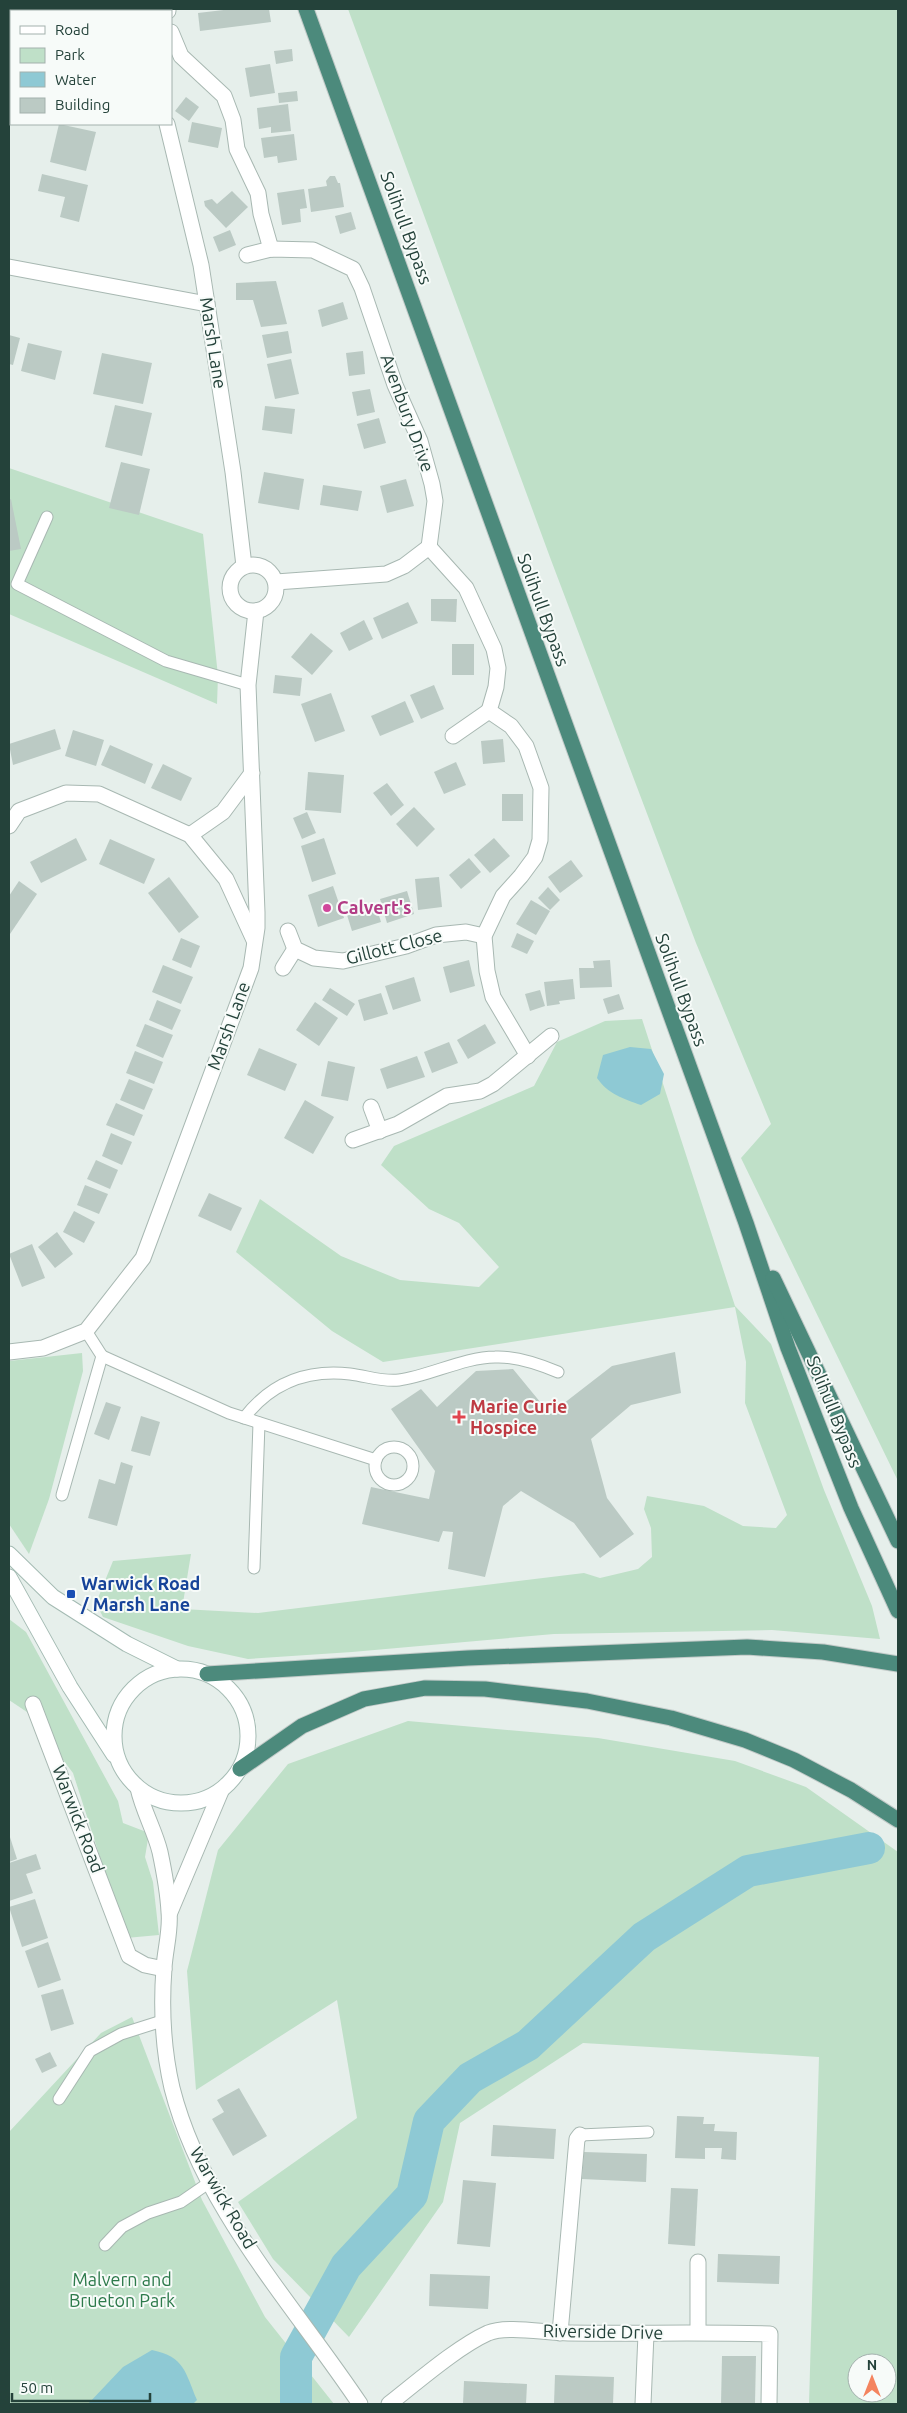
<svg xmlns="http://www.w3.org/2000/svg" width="907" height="2413" viewBox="0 0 907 2413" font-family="Ubuntu,sans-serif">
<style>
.green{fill:#bfe0c8;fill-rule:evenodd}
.water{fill:#8ec9d4}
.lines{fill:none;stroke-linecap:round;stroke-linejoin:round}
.river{stroke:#8ec9d4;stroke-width:32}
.building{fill:#bbcac4}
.service-casing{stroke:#a8b8b2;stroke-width:13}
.minor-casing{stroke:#a8b8b2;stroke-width:17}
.secondary-casing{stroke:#a4bbb3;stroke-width:17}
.trunk-casing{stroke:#c2cac8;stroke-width:17}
.service{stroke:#fff;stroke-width:11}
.minor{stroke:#fff;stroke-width:15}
.secondary{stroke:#fff;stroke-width:15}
.trunk{stroke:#4c8a7c;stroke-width:15}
.hotel-dot{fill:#d1479c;stroke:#f7fbf9;stroke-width:2}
.health-dot{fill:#e0444e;stroke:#f7fbf9;stroke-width:2}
.transit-dot{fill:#1a4fb4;stroke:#f7fbf9;stroke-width:2}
.labels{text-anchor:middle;stroke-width:4;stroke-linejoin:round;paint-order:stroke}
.street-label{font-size:18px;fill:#24423a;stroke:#f7fbf9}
.hotel-label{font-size:18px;font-weight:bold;fill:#b23c85;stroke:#f7fbf9;text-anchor:start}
.health-label{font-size:18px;font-weight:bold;fill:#be3a42;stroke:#f7fbf9;text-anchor:start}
.transit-label{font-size:18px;font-weight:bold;fill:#164399;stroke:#f7fbf9;text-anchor:start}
.park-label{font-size:18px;fill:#2d7a4b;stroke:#f7fbf9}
</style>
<rect width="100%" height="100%" fill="#e6efeb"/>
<g class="green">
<polygon points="348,9 897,9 898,1481 741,1158 771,1124 696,943 551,560"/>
<polygon points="9,468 203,534 218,676 217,704 9,614"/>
<polygon points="642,1019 735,1306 771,1344 824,1490 872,1606 880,1639 772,1630 554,1634 352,1652 248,1659 188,1646 103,1617 96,1603 113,1561 191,1554 182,1609 258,1613 584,1573 600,1578 638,1569 652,1557 651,1528 644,1509 647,1496 704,1506 743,1526 776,1528 787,1515 745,1403 746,1362 735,1307 383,1362 332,1331 236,1252 260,1199 341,1256 400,1280 479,1287 499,1267 459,1223 429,1209 381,1165 394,1146 534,1086 557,1042 605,1021"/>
<polygon points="82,1353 83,1371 49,1499 29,1554 9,1524 9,1361"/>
<polygon points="9,1619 26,1632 118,1801 123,1823 149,1833 145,1857 153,1882 159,1935 126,1938 73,1773 27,1712 9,1700"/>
<path d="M408,1721l190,17 137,23 71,26 92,65v552h-89l10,-347 -236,-14 -123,80 -17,79 -94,135 -76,-78 -35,-57 119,-84 -20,-118 -141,90 -9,-119 31,-121 70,-86zM857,2363h30v30h-30z"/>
<polygon points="132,2017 202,2200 265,2317 334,2404 9,2404 9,2132 101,2033"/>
</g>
<g class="water">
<path d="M630,1047l21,2 13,25 -4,20 -19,11c-17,-6 -33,-11 -44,-27l6,-23z"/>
<path d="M152,2350c33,7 33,22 45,50l-4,4h-105l35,-37z"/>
</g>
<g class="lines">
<polyline class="river" points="296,2404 296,2357 346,2266 412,2195 429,2121 470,2078 528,2045 644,1937 748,1871 869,1848"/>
</g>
<g class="building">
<polygon points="22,9 47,9 48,11 22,11"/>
<polygon points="232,9 269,9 271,22 200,31 198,13"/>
<polygon points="292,49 293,61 276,64 274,51"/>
<polygon points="270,64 275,93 250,97 245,68"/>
<polygon points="297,91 298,101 279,103 278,93"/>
<polygon points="186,97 199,107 189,121 175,111"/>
<polygon points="288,104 291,131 271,133 271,127 259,129 257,108"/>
<polygon points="192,122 222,128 218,148 188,142"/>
<polygon points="59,124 96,132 86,171 50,162"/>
<polygon points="294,134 297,160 278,163 277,156 264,158 261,138"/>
<polygon points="42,174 88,185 79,222 60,217 65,197 38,191"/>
<polygon points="330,176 335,176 338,183 340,183 344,207 311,212 308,189 327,186 326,181"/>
<polygon points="304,189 307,208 300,209 301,222 282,225 277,193"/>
<polygon points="232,191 248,207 226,228 205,206 204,201 212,199 217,204"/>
<polygon points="351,212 356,229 340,234 335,216"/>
<polygon points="230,230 236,245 219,252 213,237"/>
<polygon points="276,281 287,324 261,327 253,300 236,300 236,283"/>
<polygon points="343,302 348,319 322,327 318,310"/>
<polygon points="288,331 292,353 267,358 262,335"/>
<polygon points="9,335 20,338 13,365 9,364"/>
<polygon points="28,343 62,351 55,380 21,371"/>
<polygon points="363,351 365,374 349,376 346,353"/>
<polygon points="102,353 152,363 143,404 93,394"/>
<polygon points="291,359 299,394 275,399 267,364"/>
<polygon points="370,389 375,412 357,416 352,392"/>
<polygon points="115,405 152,413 142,456 105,447"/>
<polygon points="265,406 295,409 292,434 262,430"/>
<polygon points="379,418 386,443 364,449 357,424"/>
<polygon points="121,462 150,469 139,515 109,508"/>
<polygon points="264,472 304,479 299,510 258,503"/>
<polygon points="406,479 414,506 387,513 380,486"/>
<polygon points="323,485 362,491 358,511 320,505"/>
<polygon points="11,499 21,549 9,551 9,500"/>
<polygon points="431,599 457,599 456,622 431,621"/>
<polygon points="408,602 418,623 382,639 373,618"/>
<polygon points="364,620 373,639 349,651 340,633"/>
<polygon points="311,633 333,651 312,675 291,657"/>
<rect x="452" y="644" width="22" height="31"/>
<polygon points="275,675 302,678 300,696 273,693"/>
<polygon points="434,685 444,709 421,719 410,695"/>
<polygon points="331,693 345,731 315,742 301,704"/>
<polygon points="405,701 414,722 380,736 371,716"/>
<polygon points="55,729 61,749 13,765 9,744"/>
<polygon points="73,730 104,740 96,766 65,756"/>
<polygon points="503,739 505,762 483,764 481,741"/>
<polygon points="110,745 153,764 145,784 101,765"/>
<polygon points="456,762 466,785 444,794 434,772"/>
<polygon points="163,764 192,778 181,801 151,788"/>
<polygon points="308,772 344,775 341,813 305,810"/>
<polygon points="387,783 404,805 391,816 373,793"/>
<rect x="502" y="794" width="21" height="27"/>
<polygon points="414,807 435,829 417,847 396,824"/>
<polygon points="307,812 316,833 302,839 293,818"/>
<polygon points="76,838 87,860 41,883 30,862"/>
<polygon points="324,838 336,874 312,882 301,846"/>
<polygon points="494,838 510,856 490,873 474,855"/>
<polygon points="110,839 155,859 144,884 99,864"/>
<polygon points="469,858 481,872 461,889 449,875"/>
<polygon points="571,860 583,876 560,893 548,877"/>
<polygon points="169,877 199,917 179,933 148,893"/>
<polygon points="439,877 442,907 418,910 415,879"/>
<polygon points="19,881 37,894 10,934 9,896"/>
<polygon points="333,886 344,918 318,927 308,895"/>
<polygon points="548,887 560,900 550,910 538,898"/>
<polygon points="407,891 414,914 387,923 380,899"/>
<polygon points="531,900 550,911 536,935 516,924"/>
<polygon points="376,906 381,922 352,931 347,915"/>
<polygon points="517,933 534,941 527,954 511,947"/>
<polygon points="181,938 200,946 191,968 172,960"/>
<polygon points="469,960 475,986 450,993 443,967"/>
<polygon points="610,960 612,987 580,988 579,968 594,968 593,961"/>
<polygon points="163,965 193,977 181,1004 152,992"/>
<polygon points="414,977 421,1001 393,1010 385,986"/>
<polygon points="573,979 575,999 559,1001 560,1004 547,1006 544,982"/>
<polygon points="330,988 355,1004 347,1016 322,1000"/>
<polygon points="540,990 545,1006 530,1011 525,994"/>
<polygon points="381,993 388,1014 364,1021 358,1000"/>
<polygon points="619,994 624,1009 608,1014 603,999"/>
<polygon points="157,1000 181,1010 172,1030 149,1020"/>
<polygon points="315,1002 338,1018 319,1046 296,1030"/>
<polygon points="145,1024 173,1035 163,1058 136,1046"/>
<polygon points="485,1024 496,1043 468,1059 457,1040"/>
<polygon points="449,1042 458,1063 432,1073 424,1052"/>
<polygon points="259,1048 297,1064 285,1091 247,1075"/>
<polygon points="135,1051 163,1062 154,1084 126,1073"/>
<polygon points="417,1056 425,1077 387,1089 380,1069"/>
<polygon points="328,1061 355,1067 348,1101 321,1096"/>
<polygon points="129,1079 153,1089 144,1110 120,1100"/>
<polygon points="305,1100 334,1117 313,1154 284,1138"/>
<polygon points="116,1103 143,1115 134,1136 106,1125"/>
<polygon points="111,1133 132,1142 122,1165 102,1156"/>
<polygon points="96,1160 118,1170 110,1189 87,1179"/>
<polygon points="85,1185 108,1194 99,1214 77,1205"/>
<polygon points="209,1193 242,1208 231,1231 198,1216"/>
<polygon points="74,1211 95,1222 84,1243 63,1232"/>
<polygon points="57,1232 73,1254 55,1268 38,1247"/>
<polygon points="32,1244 45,1278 22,1287 9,1254"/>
<polygon points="675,1352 681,1393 631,1405 591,1439 607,1498 634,1534 600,1558 574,1523 521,1491 503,1506 485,1577 448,1569 453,1532 443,1531 439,1542 362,1524 371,1487 429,1499 435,1471 391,1409 421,1389 437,1407 476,1371 513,1369 550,1414 612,1366"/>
<polygon points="106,1402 121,1407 109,1440 94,1434"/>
<polygon points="141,1416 160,1422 150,1456 131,1451"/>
<polygon points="121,1462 133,1466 117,1526 88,1518 99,1479 115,1484"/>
<polygon points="9,1834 17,1859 9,1862"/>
<polygon points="36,1854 41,1869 26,1874 33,1893 9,1901 9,1863"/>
<polygon points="35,1899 48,1938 22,1947 9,1907"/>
<polygon points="48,1942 61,1980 38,1988 25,1951"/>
<polygon points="63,1989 74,2024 51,2031 41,1995"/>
<polygon points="50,2052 57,2066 42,2073 35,2059"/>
<polygon points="239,2088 267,2136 233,2156 212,2119 224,2112 217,2100"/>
<polygon points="677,2116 704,2117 703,2124 715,2124 714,2131 737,2132 736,2160 721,2159 722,2148 705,2148 705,2159 675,2158"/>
<polygon points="493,2125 556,2129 554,2159 491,2156"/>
<polygon points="584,2152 647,2154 646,2182 582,2179"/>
<polygon points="463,2180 496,2183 490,2247 457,2244"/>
<polygon points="671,2188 698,2189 695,2246 668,2244"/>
<polygon points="718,2254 780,2256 779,2284 717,2282"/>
<polygon points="430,2274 490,2276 488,2309 429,2306"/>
<polygon points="722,2356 756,2356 755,2404 721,2404"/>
<polygon points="555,2375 614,2377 613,2404 554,2404"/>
<polygon points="464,2381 527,2384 526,2404 463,2404"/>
</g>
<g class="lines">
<defs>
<g id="service">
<polyline points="47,517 17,584 166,661 248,685"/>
<polyline points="102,1356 229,1413 376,1460"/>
<path d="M244,1418c27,-35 62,-49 106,-44 17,2 32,8 49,6 30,-4 66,-23 96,-23 21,-1 44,7 63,15"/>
<circle cx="394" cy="1466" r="19"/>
<polyline points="62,1495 102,1356 86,1331"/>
<polyline points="254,1568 259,1423"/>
<polyline points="59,2099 90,2051 121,2034 162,2021"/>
<polyline points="580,2135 648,2132"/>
<polyline points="105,2245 122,2227 148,2213 181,2202 210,2182"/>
</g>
<g id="minor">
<polyline points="148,9 148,11"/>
<polyline points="168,9 168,11"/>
<polyline points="171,32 181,56 224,96 233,120 237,149 258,193 261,214 271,249"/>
<polyline points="167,124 201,265 233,472 244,566"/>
<polyline points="247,255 271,249 313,250 353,269 362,288 395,385 420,441 432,484 435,501 429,547 404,566 386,574 276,582"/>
<polyline points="9,267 207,304"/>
<polyline points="429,547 466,588 494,649 498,668 496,687 489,711 511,726 526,746 541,788 540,840 535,857 521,876 503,896 484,936 487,971 493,997 528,1056"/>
<circle cx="253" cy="588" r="23"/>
<polyline points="453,736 489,711"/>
<polyline points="9,826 19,811 66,793 99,794 190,835 226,879 254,940"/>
<polyline points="190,835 223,812 252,773"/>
<polyline points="288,931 295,949 314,958 343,961 406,946 436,935 466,932 484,936"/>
<polyline points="283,968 295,949"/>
<polyline points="371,1107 380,1131"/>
<polyline points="353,1140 398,1124 447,1096 480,1091 493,1084 551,1036"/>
<polyline points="9,1352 43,1348 86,1331 143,1258 251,968 257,928 257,912 248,685 256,611"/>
<polyline points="33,1704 129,1956 145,1965 164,1969"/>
<path d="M138,1788c5,23 17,43 22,64 4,19 8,41 9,60 2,18 -4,38 -5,56 -3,40 -1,81 8,120 30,119 122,217 188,316"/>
<polyline points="170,1912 221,1791"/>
<polyline points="698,2262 698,2332"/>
<polyline points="560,2333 577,2139 580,2135"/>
<path d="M389,2404c27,-21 68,-57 99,-71 19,-8 58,0 80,0 67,1 134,-1 202,1l-1,70"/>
<polyline points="643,2404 646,2334"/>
</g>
<g id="secondary">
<polyline points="9,1554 53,1597 127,1644 177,1669"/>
<polyline points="9,1577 70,1687 114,1755"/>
<circle cx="181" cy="1736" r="67"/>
</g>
<g id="trunk">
<polyline points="306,9 746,1223 788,1348 851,1508 898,1611"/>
<polyline points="773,1278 898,1541"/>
<polyline points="207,1674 468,1658 747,1647 823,1652 898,1664"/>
<polyline points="240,1769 302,1726 364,1699 425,1688 485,1689 587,1701 671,1718 745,1740 794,1760 851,1790 898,1820"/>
</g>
</defs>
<use href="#service" class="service-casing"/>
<use href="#minor" class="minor-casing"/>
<use href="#secondary" class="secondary-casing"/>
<use href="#trunk" class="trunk-casing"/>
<use href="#service" class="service"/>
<use href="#minor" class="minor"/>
<use href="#secondary" class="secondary"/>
<use href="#trunk" class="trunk"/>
</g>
<circle class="hotel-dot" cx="327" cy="908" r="5"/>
<path class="health-dot" d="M456.5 1409.5h5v5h5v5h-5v5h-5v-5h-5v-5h5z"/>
<rect class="transit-dot" x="66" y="1589" width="10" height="10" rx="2.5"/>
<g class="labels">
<g class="street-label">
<text transform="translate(406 228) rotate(70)" y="6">Solihull Bypass</text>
<text transform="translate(213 343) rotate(81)" y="6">Marsh Lane</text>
<text transform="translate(407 413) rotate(70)" y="6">Avenbury Drive</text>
<text transform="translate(543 610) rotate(70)" y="6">Solihull Bypass</text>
<text transform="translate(394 947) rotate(-14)" y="6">Gillott Close</text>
<text transform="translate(681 990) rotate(70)" y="6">Solihull Bypass</text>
<text transform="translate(229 1026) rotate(-70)" y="6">Marsh Lane</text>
<text transform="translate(834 1412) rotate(68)" y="6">Solihull Bypass</text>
<text transform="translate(78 1819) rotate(69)" y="6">Warwick Road</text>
<text transform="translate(223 2198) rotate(60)" y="6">Warwick Road</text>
<text transform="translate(603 2332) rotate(1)" y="6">Riverside Drive</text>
</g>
<g class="hotel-label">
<text x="337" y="914">Calvert's</text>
</g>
<g class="health-label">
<text x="470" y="1413">Marie Curie<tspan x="470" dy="21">Hospice</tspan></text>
</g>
<g class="transit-label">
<text x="81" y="1590">Warwick Road<tspan x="81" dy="21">/ Marsh Lane</tspan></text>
</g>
<g class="park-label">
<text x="122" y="2286">Malvern and<tspan x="122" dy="21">Brueton Park</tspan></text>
</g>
</g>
<rect width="907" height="2413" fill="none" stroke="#24423a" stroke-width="20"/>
<rect x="10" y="10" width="162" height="115" fill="#f7fbf9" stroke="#a3b1ad"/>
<rect x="20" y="26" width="25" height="8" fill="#ffffff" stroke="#a3b1ad"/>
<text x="55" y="35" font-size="15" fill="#24423a">Road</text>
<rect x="20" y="48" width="25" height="15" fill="#bfe0c8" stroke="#a3b1ad"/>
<text x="55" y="60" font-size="15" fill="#24423a">Park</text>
<rect x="20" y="72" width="25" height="15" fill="#8ec9d4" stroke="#a3b1ad"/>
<text x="55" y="85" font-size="15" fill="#24423a">Water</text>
<rect x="20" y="98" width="25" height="15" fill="#bbcac4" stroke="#a3b1ad"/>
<text x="55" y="110" font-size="15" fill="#24423a">Building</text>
<g transform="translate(872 2378)"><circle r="24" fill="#f7fbf9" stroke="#a3b1ad"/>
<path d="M0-4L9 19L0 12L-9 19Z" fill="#f4845f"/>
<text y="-8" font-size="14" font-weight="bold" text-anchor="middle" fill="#24423a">N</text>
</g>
<path d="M12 2393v8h138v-8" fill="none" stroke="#24423a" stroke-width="2.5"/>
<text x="20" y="2393" font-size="15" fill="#24423a" stroke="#f7fbf9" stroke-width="4" paint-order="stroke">50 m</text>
</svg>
